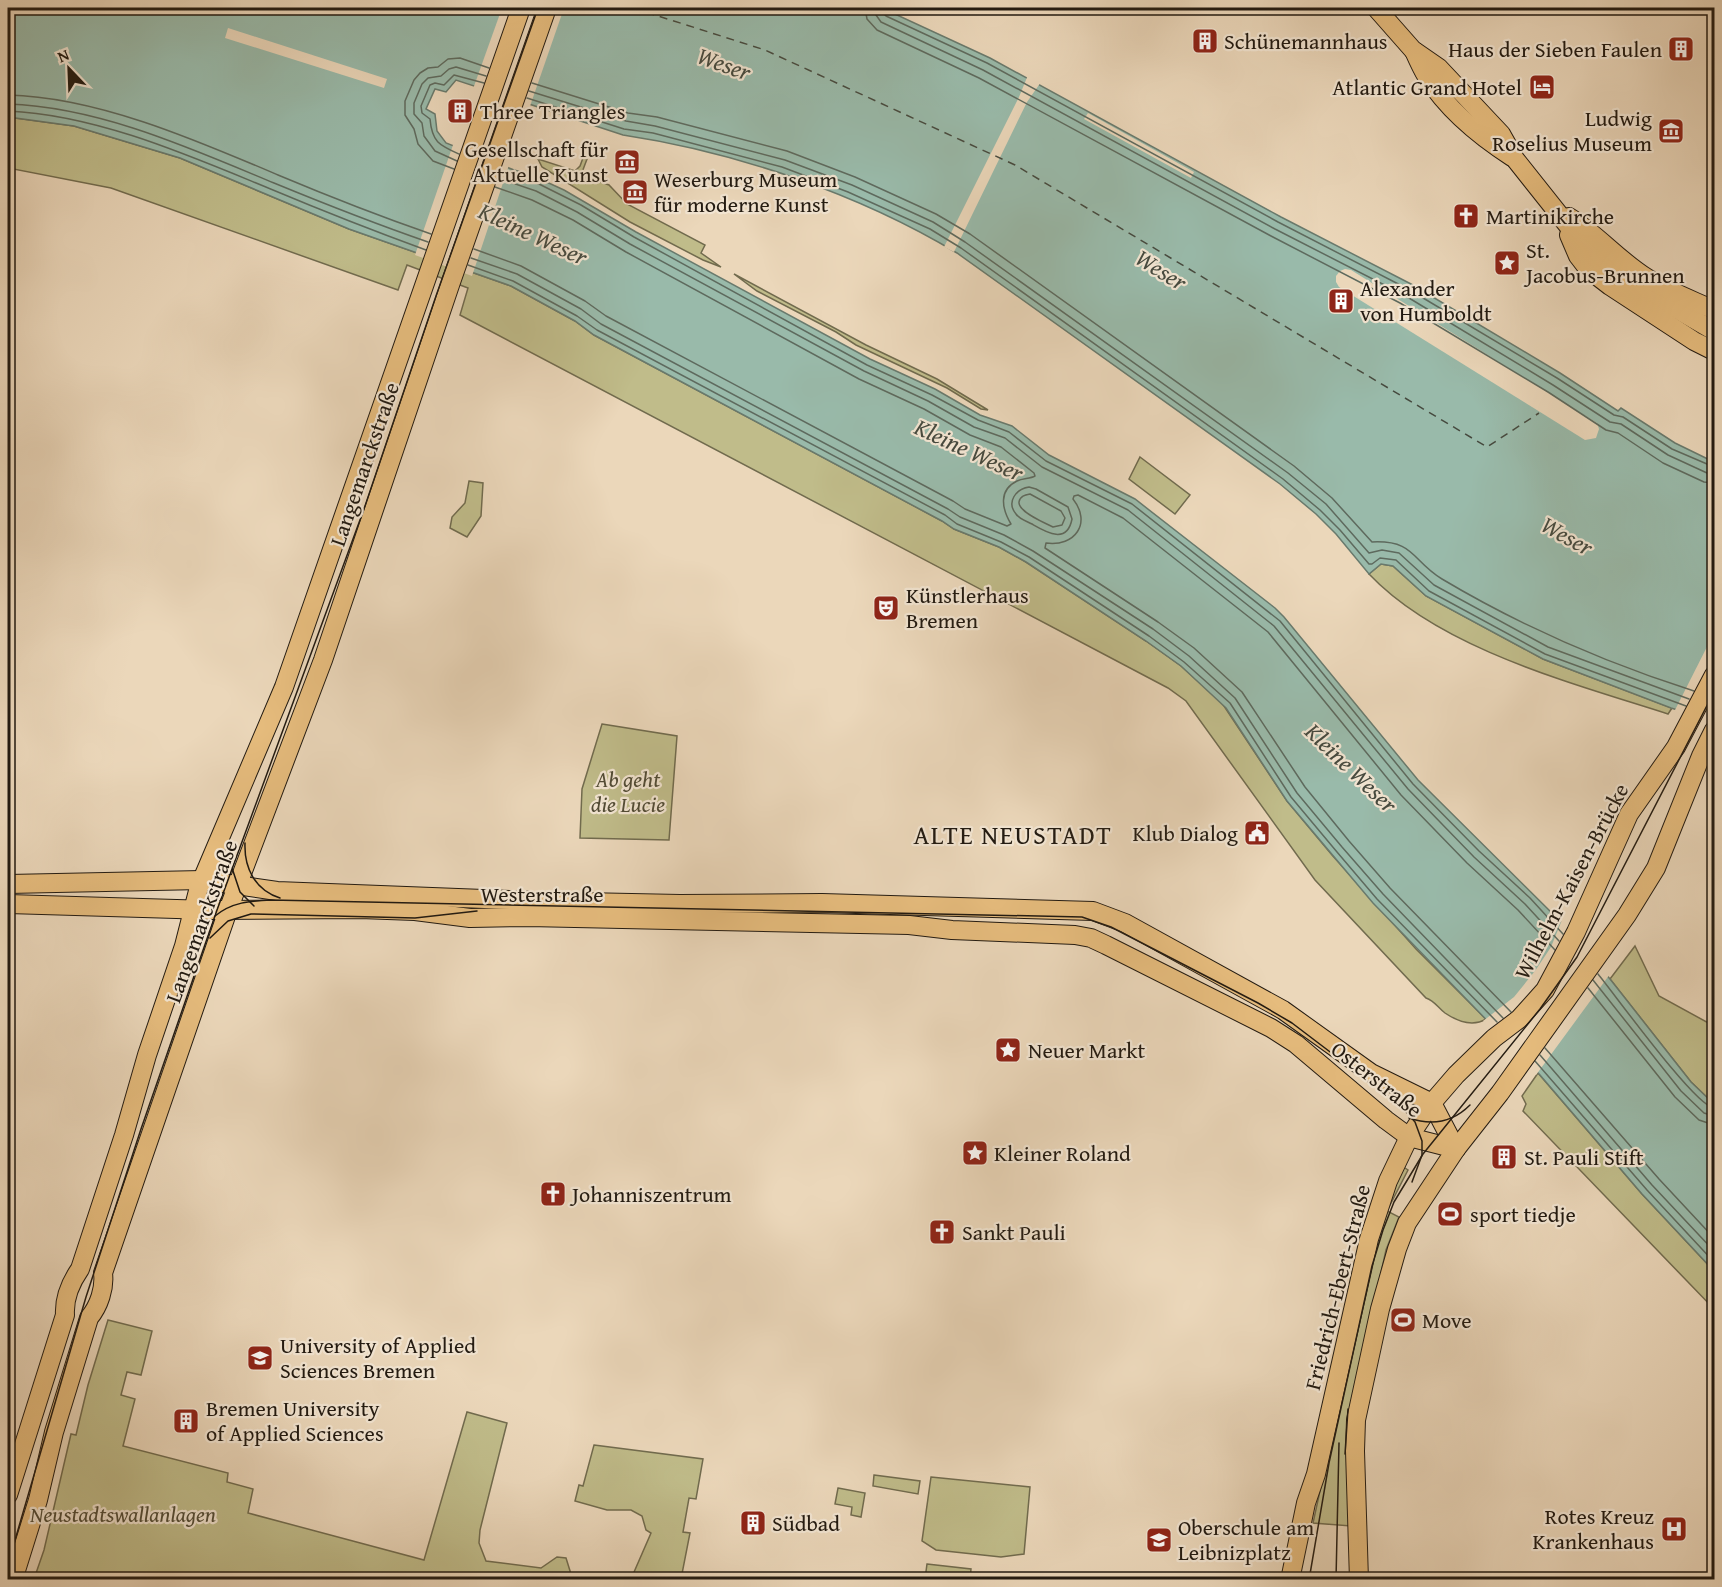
<svg xmlns="http://www.w3.org/2000/svg" width="1722" height="1587" viewBox="0 0 1722 1587" font-family="'Gentium Book Plus',serif">
<style>
.green{fill:#c0bc8a;stroke:#716b4e;stroke-width:1.5}
.water{fill:#99baaa;stroke:#697a6d;stroke-width:1.5}
.pier{fill:#ebd7ba}
.lines{fill:none;stroke-linecap:round;stroke-linejoin:round}
.shore{stroke:#5e6a5e;stroke-width:1.5}
.ferry{stroke:#464a3f;stroke-width:1.5;stroke-dasharray:8 6;stroke-linecap:butt}
.major-casing{stroke:#221a11;stroke-width:20}
.major{stroke:#e6bc7d;stroke-width:18}
.tram{stroke:#221a11;stroke-width:1.5}
.labels{text-anchor:middle;stroke-width:4.5;stroke-linejoin:round;paint-order:stroke}
.poi-label{font-size:22px;fill:#221a11;stroke:#f2e5d2;text-anchor:start}
.street-label{font-size:22px;fill:#221a11;stroke:#f2e5d2}
.park-label{font-size:22px;font-style:italic;fill:#514b35;stroke:#f2e5d2}
.water-label{font-size:24px;font-style:italic;fill:#464a3f;stroke:#f2e5d2}
.quarter-label{font-size:26px;letter-spacing:1.5px;fill:#221a11;stroke:#f2e5d2}
</style>
<rect width="100%" height="100%" fill="#ebd7ba"/>
<filter id="stains"><feTurbulence type="fractalNoise" baseFrequency=".00333" numOctaves="4"/><feColorMatrix values="0 0 0 0 .2 0 0 0 0 .09 0 0 0 0 .02 0 0 0 .5 -.17"/></filter>
<radialGradient id="worn" r=".72"><stop offset=".6" stop-color="#630" stop-opacity="0"/><stop offset="1" stop-color="#630" stop-opacity=".3"/></radialGradient>
<g class="green">
<path d="M8,117l66,9 106,32 169,71 162,57 64,35 19,14 348,186 12,8 45,18 27,15 120,79 35,25 41,37 65,98 45,54 84,94 70,70c-13,8 -29,2 -41,-6 -7,-5 -10,-12 -19,-15l-111,-118 -129,-179 -18,-13 -708,-373 8,-27 -61,-23 -9,25 -287,-102 -103,-20z"/>
<polygon points="583,158 587,159 581,175 609,185 627,204 705,245 701,253 721,267 703,260 630,222 542,167 538,159 575,171 580,166"/>
<polygon points="734,274 866,345 937,379 988,410 981,409 947,388 856,345 836,332 757,291"/>
<polygon points="1140,457 1190,495 1175,514 1129,479"/>
<polygon points="469,481 483,483 481,516 467,537 450,528 452,517 465,503"/>
<path d="M1381,564l12,2 33,30 117,63 129,49 -4,6c-96,-31 -228,-65 -299,-140z"/>
<polygon points="602,724 677,736 669,840 580,838 582,789"/>
<polygon points="1635,946 1659,996 1714,1026 1714,1104 1691,1082 1610,979"/>
<polygon points="1538,1073 1642,1194 1714,1271 1714,1309 1523,1111 1526,1104 1522,1096"/>
<polygon points="1402,1166 1408,1170 1387,1211 1399,1217 1386,1250 1351,1408 1351,1526 1313,1523 1372,1252"/>
<polygon points="108,1320 152,1331 141,1375 127,1372 121,1395 135,1399 123,1446 228,1473 227,1482 253,1489 248,1513 424,1560 467,1412 507,1423 480,1530 479,1543 486,1561 541,1568 557,1557 566,1558 571,1574 602,1579 34,1579 44,1550 71,1434 76,1435 88,1385"/>
<polygon points="594,1445 703,1459 696,1499 689,1498 683,1532 690,1533 681,1579 631,1579 651,1533 646,1530 642,1516 631,1510 607,1510 575,1501 579,1485 583,1486"/>
<polygon points="874,1475 920,1481 918,1494 873,1486"/>
<polygon points="931,1477 1030,1487 1024,1554 1001,1557 936,1550 922,1541"/>
<polygon points="838,1488 865,1493 861,1517 851,1515 852,1507 835,1504"/>
<polygon points="927,1564 971,1569 970,1579 925,1579"/>
</g>
<path class="water" d="M8,8h874l108,50 291,159 130,67 149,89 58,38 3,-3 54,35 39,19v259l-43,-13 -128,-49 -117,-63 -33,-30 -12,-2 -12,10 -33,-40 -20,-20 -36,-30 -323,-231c-98,-59 -221,-101 -334,-118l-167,-55 -10,12 -11,-3 -9,20 9,5 2,17 9,12 68,27 15,4 35,16 72,42 234,127 65,30 45,26 32,11 37,29 86,44 140,109 9,9 134,163 142,141 50,58 81,103 23,22v167l-72,-77 -102,-119 -167,-172 -86,-102 -61,-93 -45,-42 -35,-25 -120,-79 -27,-15 -45,-18 -12,-8 -348,-186 -19,-14 -64,-35 -162,-57 -169,-71 -106,-32 -66,-9z"/>
<g class="pier">
<polygon points="502,8 564,8 529,109 473,89"/>
<polygon points="228,28 387,79 384,88 225,38"/>
<polygon points="1028,75 1041,82 1027,102 954,252 944,247 1019,97"/>
<polygon points="1088,113 1194,172 1191,178 1084,119"/>
<polygon points="454,142 509,165 472,276 415,255"/>
<polygon points="1345,269 1351,270 1597,423 1599,429 1596,438 1585,440 1339,287 1336,282 1336,276 1340,271"/>
<polygon points="1714,633 1714,724 1674,712"/>
<polygon points="1562,920 1610,974 1536,1075 1483,1021 1514,997 1535,971 1551,947"/>
</g>
<g class="lines">
<g class="shore">
<polyline points="865,8 867,19 877,30 979,78 1271,236 1400,303 1548,392 1606,430 1618,433 1663,463 1704,482 1714,483"/>
<polyline points="874,8 876,15 881,22 983,70 1275,229 1404,295 1553,385 1610,422 1621,424 1668,455 1707,473 1714,474"/>
<polyline points="882,8 882,12 886,16 987,63 1278,222 1408,289 1557,378 1614,415 1623,417 1672,449 1714,467"/>
<path d="M532,83l96,30 29,4 130,34 68,26 81,37 34,20 324,232 38,32 40,44c43,-2 39,18 70,37 79,47 164,84 252,112"/>
<polyline points="529,91 626,121 655,126 785,160 852,185 933,222 965,242 1288,473 1326,504 1369,553 1382,550 1399,553 1434,585 1548,647 1689,699"/>
<path d="M8,95c89,2 188,45 270,80 50,21 101,41 153,59"/>
<polyline points="527,98 624,129 653,133 782,167 848,192 930,229 961,248 1283,479 1320,510 1340,530 1369,564 1372,564 1380,558 1396,560 1429,591 1545,654 1686,706"/>
<path d="M8,104c91,3 182,44 266,79 51,21 102,41 154,59"/>
<path d="M8,111c90,4 182,45 265,79 50,21 101,41 153,60"/>
<path d="M459,154c-20,-9 -27,-12 -29,-35l-8,-6 -1,-7 9,-21 5,-2 9,2 10,-10 30,8"/>
<polyline points="457,161 435,151 424,136 422,123 414,114 414,103 422,84 428,78 441,76 449,69 456,67 486,76"/>
<polyline points="454,169 433,161 418,144 414,129 405,115 405,101 414,80 420,73 428,68 438,67 448,59 460,58 489,68"/>
<polyline points="501,171 539,184 581,205 634,237 867,365 932,395 978,420 1009,432 1046,461 1132,504 1280,621 1413,784 1479,851 1530,898 1563,934"/>
<polyline points="498,178 536,191 577,212 630,244 864,371 928,401 974,427 1005,438 1042,467 1128,510 1274,626 1408,789 1474,857 1525,904 1559,941"/>
<path d="M474,249l47,17 64,35 21,15 347,185 12,8 42,17 4,-2c-9,-15 -13,-34 6,-43 6,-3 13,-2 18,-5l-1,-3 -33,-26 -31,-12 -46,-26 -65,-30 -233,-127 -53,-32 -41,-20 -37,-13"/>
<polyline points="471,258 517,274 581,309 601,324 948,509 960,517 1004,535 1033,551 1153,629 1189,656 1235,698 1297,793 1342,847 1383,894 1503,1018"/>
<polyline points="468,265 513,281 577,316 597,330 945,515 957,524 1001,542 1029,557 1149,636 1184,662 1230,703 1291,797 1337,852 1377,899 1497,1022"/>
<path d="M1029,487l7,2 32,18 4,12c-5,26 -26,13 -40,5 -6,-3 -13,-5 -16,-10 -10,-12 0,-25 13,-27z"/>
<path d="M1030,494l31,17 4,7 -3,7 -9,2c-8,-4 -35,-15 -34,-25 1,-6 6,-7 11,-8z"/>
<path d="M1598,974c18,22 97,132 116,134"/>
<polyline points="1593,980 1681,1091 1704,1113 1714,1116"/>
<polyline points="1588,988 1675,1097 1699,1120 1714,1125"/>
<path d="M1511,1012l-121,-124 -41,-47 -44,-54 -63,-95 -48,-44 -36,-26 -113,-74 1,-5c29,4 46,-20 27,-44l1,-3 4,-1 45,23 145,114 133,163 66,68 51,47 37,40"/>
<polyline points="1545,1048 1659,1179 1714,1238"/>
<polyline points="1540,1055 1652,1185 1714,1251"/>
<polyline points="1535,1061 1647,1190 1714,1262"/>
</g>
<polyline class="ferry" points="633,8 765,50 1015,165 1487,447 1539,413"/>
<defs>
<g id="major">
<polyline points="1376,8 1413,50 1439,68 1501,134 1515,159 1581,242 1601,261 1630,282 1714,331"/>
<path d="M1414,51c4,9 8,18 13,26 20,32 54,60 85,80"/>
<path d="M1569,217c28,17 49,43 78,61 21,13 45,22 67,32"/>
<polyline points="1569,235 1578,256 1588,269 1610,286 1694,341 1714,351"/>
<polyline points="8,884 202,880 277,891 534,901 680,904 822,903 1093,911 1125,923 1283,1010 1371,1073 1432,1103 1456,1149"/>
<polyline points="8,904 210,910 360,909 415,911 470,918 528,917 909,925 952,930 1075,935 1091,938 1106,945 1271,1028 1296,1044 1386,1120 1409,1137 1456,1149"/>
<path d="M8,1495l57,-180c-1,-16 6,-33 15,-46l44,-134 23,-80 37,-109 15,-59 85,-200 237,-679"/>
<path d="M13,1580l25,-80 16,-68 35,-114c10,-12 16,-30 14,-45l124,-360 96,-253 128,-378 96,-274"/>
<polyline points="1290,1580 1306,1503 1316,1474 1369,1239 1388,1181 1409,1137 1431,1104 1456,1075 1494,1038 1519,1019 1545,990 1576,932 1629,814 1676,747 1714,675"/>
<polyline points="1359,1580 1355,1451 1356,1420 1380,1309 1397,1249 1407,1223 1456,1149 1500,1093 1627,915 1656,868 1701,756 1714,730"/>
</g>
</defs>
<use href="#major" class="major-casing"/>
<use href="#major" class="major"/>
<g class="tram">
<path d="M245,843c-1,25 10,47 35,55"/>
<polyline points="232,868 240,892 254,906"/>
<path d="M215,916c17,-14 35,-15 56,-16l811,17 29,10 147,76 34,20 108,82 15,17 7,19v14l-10,27"/>
<polyline points="210,938 228,921 251,914 415,918 477,911"/>
<path d="M1409,1118c23,8 44,4 61,-13"/>
<polyline points="1345,1454 1348,1409"/>
<polyline points="8,1564 86,1297 141,1129 217,910 364,509 436,296 538,8"/>
<polyline points="1309,1580 1329,1463 1372,1266 1383,1230 1394,1202 1423,1154 1540,1009 1577,957 1714,692"/>
<polyline points="1336,1580 1339,1443"/>
</g>
</g>
<defs>
<symbol id="building-square" viewBox="-11 -11 22 22"><rect x="-9" y="-9" width="18" height="18" rx="4" fill="#8f2418" stroke="#f2e5d2"/><path d="M-4-6H4V6H1V3H-1V6H-4ZM-2.5-4.3h1.7v1.8h-1.7ZM.8-4.3h1.7v1.8H.8ZM-2.5-1h1.7V.8h-1.7ZM.8-1h1.7V.8H.8Z" fill="#fff"/></symbol>
<symbol id="hotel-square" viewBox="-11 -11 22 22"><rect x="-9" y="-9" width="18" height="18" rx="4" fill="#8f2418" stroke="#f2e5d2"/><path d="M-6-4.5h1.5V1H6V5H4.5V3h-9V5H-6ZM-4 0a1.8 1.8 0 1 1 3.6 0ZM.5 0V-2.5h3Q6-2.5 6 0Z" fill="#fff"/></symbol>
<symbol id="museum-square" viewBox="-11 -11 22 22"><rect x="-9" y="-9" width="18" height="18" rx="4" fill="#8f2418" stroke="#f2e5d2"/><path d="M0-6L6-3V-2H-6V-3ZM-5-1h2V3h-2ZM-1-1h2V3h-2ZM3-1h2V3H3ZM-6 4H6V6H-6Z" fill="#fff"/></symbol>
<symbol id="church-square" viewBox="-11 -11 22 22"><rect x="-9" y="-9" width="18" height="18" rx="4" fill="#8f2418" stroke="#f2e5d2"/><path d="M-1.2-6h2.4v3.5h3.3v2.4h-3.3V6h-2.4V-.1h-3.3v-2.4h3.3Z" fill="#fff"/></symbol>
<symbol id="sight-square" viewBox="-11 -11 22 22"><rect x="-9" y="-9" width="18" height="18" rx="4" fill="#8f2418" stroke="#f2e5d2"/><path d="M0-6L1.8-2.2L6-1.7L2.9 1.2L3.7 5.4L0 3.3L-3.7 5.4L-2.9 1.2L-6-1.7L-1.8-2.2Z" fill="#fff"/></symbol>
<symbol id="theatre-square" viewBox="-11 -11 22 22"><rect x="-9" y="-9" width="18" height="18" rx="4" fill="#8f2418" stroke="#f2e5d2"/><path d="M-5-5.5Q0-4 5-5.5V0Q5 5 0 6Q-5 5-5 0ZM-3.3-2.5H-1v1.5H-3.3ZM1-2.5H3.3v1.5H1ZM-2.8 1Q0 5.5 2.8 1Z" fill="#fff"/></symbol>
<symbol id="civic-square" viewBox="-11 -11 22 22"><rect x="-9" y="-9" width="18" height="18" rx="4" fill="#8f2418" stroke="#f2e5d2"/><path d="M-.6-6.5H3V-4.5H.6V-3L4-1V1h2V6H-6V1h2V-1L-.6-3ZM-1.2 2.5V6h2.4V2.5Z" fill="#fff"/></symbol>
<symbol id="stadium-square" viewBox="-11 -11 22 22"><rect x="-9" y="-9" width="18" height="18" rx="4" fill="#8f2418" stroke="#f2e5d2"/><path d="M0-5a6.5 5 0 1 0 0 10a6.5 5 0 1 0 0-10ZM-3.5-1.8h7v3.6h-7Z" fill="#fff"/></symbol>
<symbol id="university-square" viewBox="-11 -11 22 22"><rect x="-9" y="-9" width="18" height="18" rx="4" fill="#8f2418" stroke="#f2e5d2"/><path d="M0-5L7-2L0 1L-7-2ZM-4 1L0 2.5L4 1V4Q0 6-4 4Z" fill="#fff"/></symbol>
<symbol id="hospital-square" viewBox="-11 -11 22 22"><rect x="-9" y="-9" width="18" height="18" rx="4" fill="#8f2418" stroke="#f2e5d2"/><path d="M-5-5h3v3.5h4V-5h3V5h-3V1.5h-4V5h-3Z" fill="#fff"/></symbol>
<symbol id="school-square" viewBox="-11 -11 22 22"><rect x="-9" y="-9" width="18" height="18" rx="4" fill="#8f2418" stroke="#f2e5d2"/><path d="M0-5L7-2L0 1L-7-2ZM-4 1L0 2.5L4 1V4Q0 6-4 4Z" fill="#fff"/></symbol>
</defs>
<g fill-rule="evenodd">
<use href="#building-square" x="1190" y="26" width="30" height="30"/>
<use href="#building-square" x="1666" y="34" width="30" height="30"/>
<use href="#hotel-square" x="1527" y="72" width="30" height="30"/>
<use href="#building-square" x="445" y="96" width="30" height="30"/>
<use href="#museum-square" x="1656" y="116" width="30" height="30"/>
<use href="#museum-square" x="612" y="147" width="30" height="30"/>
<use href="#museum-square" x="620" y="177" width="30" height="30"/>
<use href="#church-square" x="1451" y="201" width="30" height="30"/>
<use href="#sight-square" x="1492" y="248" width="30" height="30"/>
<use href="#building-square" x="1326" y="286" width="30" height="30"/>
<use href="#theatre-square" x="871" y="593" width="30" height="30"/>
<use href="#civic-square" x="1242" y="818" width="30" height="30"/>
<use href="#sight-square" x="993" y="1035" width="30" height="30"/>
<use href="#sight-square" x="960" y="1138" width="30" height="30"/>
<use href="#building-square" x="1489" y="1142" width="30" height="30"/>
<use href="#church-square" x="538" y="1179" width="30" height="30"/>
<use href="#stadium-square" x="1435" y="1199" width="30" height="30"/>
<use href="#church-square" x="927" y="1217" width="30" height="30"/>
<use href="#stadium-square" x="1388" y="1305" width="30" height="30"/>
<use href="#university-square" x="245" y="1343" width="30" height="30"/>
<use href="#building-square" x="171" y="1406" width="30" height="30"/>
<use href="#building-square" x="738" y="1508" width="30" height="30"/>
<use href="#hospital-square" x="1659" y="1514" width="30" height="30"/>
<use href="#school-square" x="1144" y="1525" width="30" height="30"/>
</g>
<g class="labels">
<g class="poi-label">
<text x="1224" y="49">Schünemannhaus</text>
<text x="1662" y="57" text-anchor="end">Haus der Sieben Faulen</text>
<text x="1522" y="95" text-anchor="end">Atlantic Grand Hotel</text>
<text x="480" y="119">Three Triangles</text>
<text x="1652" y="126" text-anchor="end">Ludwig<tspan x="1652" dy="25">Roselius Museum</tspan></text>
<text x="608" y="157" text-anchor="end">Gesellschaft für<tspan x="608" dy="25">Aktuelle Kunst</tspan></text>
<text x="654" y="187">Weserburg Museum<tspan x="654" dy="25">für moderne Kunst</tspan></text>
<text x="1486" y="224">Martinikirche</text>
<text x="1526" y="258">St.<tspan x="1526" dy="25">Jacobus-Brunnen</tspan></text>
<text x="1360" y="296">Alexander<tspan x="1360" dy="25">von Humboldt</tspan></text>
<text x="906" y="603">Künstlerhaus<tspan x="906" dy="25">Bremen</tspan></text>
<text x="1238" y="841" text-anchor="end">Klub Dialog</text>
<text x="1028" y="1058">Neuer Markt</text>
<text x="994" y="1161">Kleiner Roland</text>
<text x="1524" y="1165">St. Pauli Stift</text>
<text x="572" y="1202">Johanniszentrum</text>
<text x="1470" y="1222">sport tiedje</text>
<text x="962" y="1240">Sankt Pauli</text>
<text x="1422" y="1328">Move</text>
<text x="280" y="1353">University of Applied<tspan x="280" dy="25">Sciences Bremen</tspan></text>
<text x="206" y="1416">Bremen University<tspan x="206" dy="25">of Applied Sciences</tspan></text>
<text x="1654" y="1524" text-anchor="end">Rotes Kreuz<tspan x="1654" dy="25">Krankenhaus</tspan></text>
<text x="772" y="1531">Südbad</text>
<text x="1178" y="1535">Oberschule am<tspan x="1178" dy="25">Leibnizplatz</tspan></text>
</g>
<g class="street-label">
<text transform="translate(364 464) rotate(-71)" y="8">Langemarckstraße</text>
<text transform="translate(1571 881) rotate(-62)" y="8">Wilhelm-Kaisen-Brücke</text>
<text x="542" y="902">Westerstraße</text>
<text transform="translate(201 921) rotate(-70)" y="8">Langemarckstraße</text>
<text transform="translate(1377 1079) rotate(38)" y="8">Osterstraße</text>
<text transform="translate(1337 1287) rotate(-76)" y="8">Friedrich-Ebert-Straße</text>
</g>
<g class="park-label">
<text x="628" y="787">Ab geht<tspan x="628" dy="25">die Lucie</tspan></text>
<text x="123" y="1522">Neustadtswallanlagen</text>
</g>
<g class="water-label">
<text transform="translate(724 64) rotate(20)" y="8">Weser</text>
<text transform="translate(533 234) rotate(25)" y="8">Kleine Weser</text>
<text transform="translate(1161 270) rotate(32)" y="8">Weser</text>
<text transform="translate(969 450) rotate(25)" y="8">Kleine Weser</text>
<text transform="translate(1567 536) rotate(29)" y="8">Weser</text>
<text transform="translate(1351 768) rotate(44)" y="8">Kleine Weser</text>
</g>
<g class="quarter-label">
<text x="1013" y="844">ALTE NEUSTADT</text>
</g>
</g>
<rect width="1722" height="1587" fill="none" stroke="#ebd7ba" stroke-width="30"/>
<rect x="9" y="9" width="1704" height="1569" fill="none" stroke="#221a11" stroke-width="3"/>
<rect x="15" y="15" width="1692" height="1557" fill="none" stroke="#221a11" stroke-width="1.5"/>
<g transform="translate(69 69) rotate(337)" stroke="#f2e5d2" stroke-width="4.5" paint-order="stroke">
<path d="M0-4.5L10 22L0 15L-10 22Z" fill="#221a11"/>
<text y="-9" font-size="16" font-weight="bold" text-anchor="middle" fill="#221a11">N</text>
</g>
<rect width="100%" height="100%" filter="url(#stains)"/>
<rect width="100%" height="100%" fill="url(#worn)"/>
</svg>
